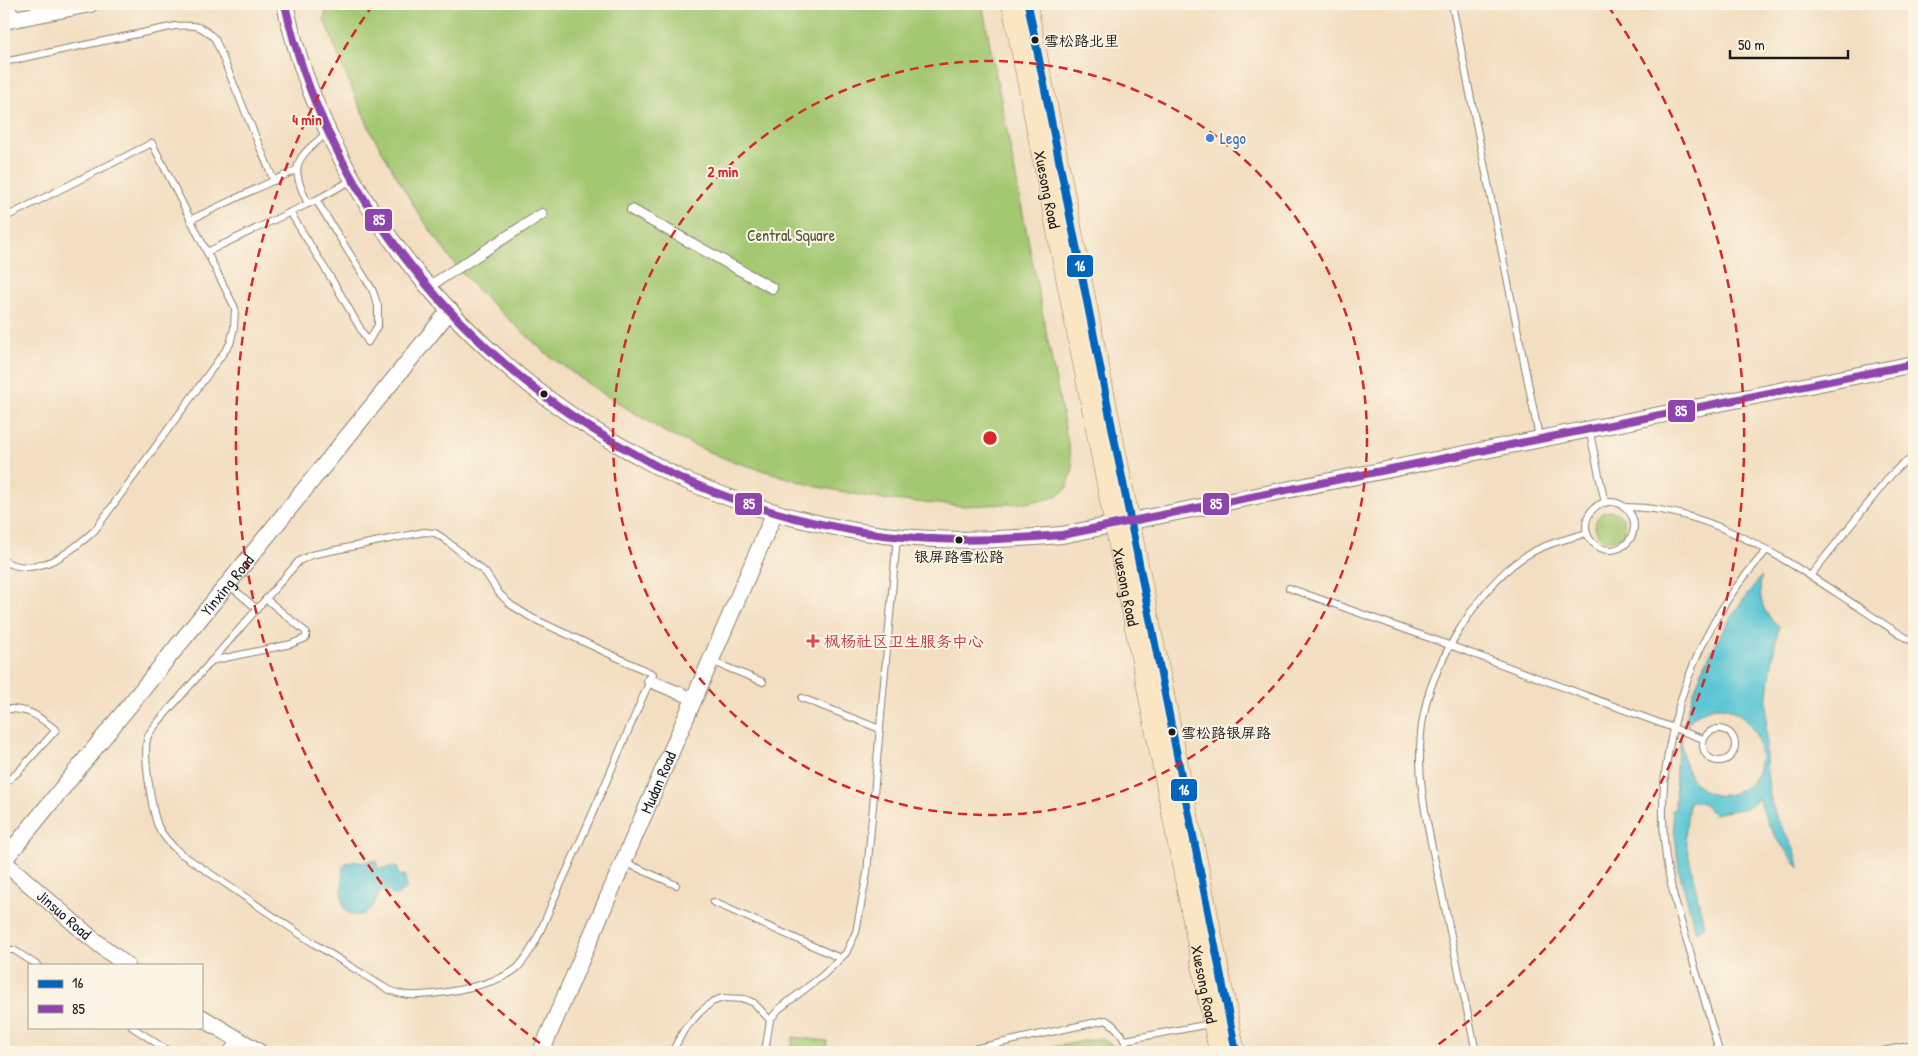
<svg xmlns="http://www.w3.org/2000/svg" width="1918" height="1056" viewBox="0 0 1918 1056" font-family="'Patrick Hand','LXGW WenKai TC',sans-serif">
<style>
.green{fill:#a4c872;stroke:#607247}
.water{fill:#5bc6d4;stroke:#3c7178}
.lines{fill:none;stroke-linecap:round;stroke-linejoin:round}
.service-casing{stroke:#887d6e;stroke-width:8}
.pedestrian-casing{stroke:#887d6e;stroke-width:12}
.minor-casing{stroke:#887d6e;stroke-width:14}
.tertiary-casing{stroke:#887d6e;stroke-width:18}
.secondary-casing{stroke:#887d6e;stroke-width:19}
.service{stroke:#fff;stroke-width:6}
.pedestrian{stroke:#fff;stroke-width:10}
.minor{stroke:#fff;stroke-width:12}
.tertiary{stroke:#fff;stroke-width:16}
.secondary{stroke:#fbe6c4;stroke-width:18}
.bus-1-casing{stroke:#fcf5e5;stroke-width:11}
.bus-2-casing{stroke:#fcf5e5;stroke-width:11}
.bus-1{stroke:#0065bd;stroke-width:8}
.bus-2{stroke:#8e44ad;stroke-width:8}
.ring{fill:none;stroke:#d62828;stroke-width:2.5;stroke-dasharray:9 6}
.bus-dot{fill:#1c1c1c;stroke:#fcf5e5;stroke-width:2}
.shop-dot{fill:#3f7fe0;stroke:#fcf5e5;stroke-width:2}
.health-dot{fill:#e0444e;stroke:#fcf5e5;stroke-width:2}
.labels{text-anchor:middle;stroke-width:4;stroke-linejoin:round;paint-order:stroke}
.bus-label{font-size:15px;fill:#1c1c1c;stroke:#fcf5e5;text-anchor:start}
.shop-label{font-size:16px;fill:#366cbe;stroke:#fcf5e5;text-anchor:start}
.street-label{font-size:16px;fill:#1c1c1c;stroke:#fcf5e5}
.park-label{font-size:16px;fill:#4c583a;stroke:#fcf5e5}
.health-label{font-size:16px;fill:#be3a42;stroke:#fcf5e5;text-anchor:start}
.centre{fill:#d62828;stroke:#fcf5e5;stroke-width:2.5}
.ring-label{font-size:15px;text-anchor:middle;font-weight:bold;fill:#d62828;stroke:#fcf5e5;stroke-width:4;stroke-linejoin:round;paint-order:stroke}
.line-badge{stroke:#fcf5e5;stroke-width:2}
.badge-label{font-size:14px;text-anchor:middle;font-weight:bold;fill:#fff}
</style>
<rect width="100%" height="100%" fill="#fcf5e5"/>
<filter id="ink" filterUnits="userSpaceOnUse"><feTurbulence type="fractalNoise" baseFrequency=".02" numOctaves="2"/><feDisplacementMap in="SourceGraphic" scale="10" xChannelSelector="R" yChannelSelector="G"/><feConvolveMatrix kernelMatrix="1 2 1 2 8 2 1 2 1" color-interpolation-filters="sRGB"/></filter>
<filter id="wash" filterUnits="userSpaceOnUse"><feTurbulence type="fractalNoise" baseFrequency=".0096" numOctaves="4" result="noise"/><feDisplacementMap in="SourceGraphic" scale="20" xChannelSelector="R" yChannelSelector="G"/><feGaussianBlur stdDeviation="1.12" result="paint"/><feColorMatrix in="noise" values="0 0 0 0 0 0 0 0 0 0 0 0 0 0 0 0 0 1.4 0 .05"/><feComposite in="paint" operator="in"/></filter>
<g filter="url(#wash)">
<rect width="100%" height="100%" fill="#f3dec1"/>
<g class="green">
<polygon points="327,4 982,4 1073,469 1066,490 1052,498 1025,503 963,506 879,499 814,486 729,460 670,435 594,388 548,355 480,293 452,261 415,208 371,132 346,75 324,19"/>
<circle cx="1610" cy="526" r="15"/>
<polygon points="793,1037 827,1041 826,1052 791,1052"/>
<polygon points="1101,1038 1115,1047 1118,1052 1026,1052"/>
</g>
<g class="water">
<path d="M1761,577c-2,22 0,35 18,49 -12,51 -19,128 -7,179 6,23 25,38 27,63l-24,-32 -7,-12 -9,-25 -13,9 -33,6c-7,-7 -13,-16 -24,-12l-4,36 19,89 -8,6 -17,-63 -7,-61 3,-1 1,-43 5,-28h1c-3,26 13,63 44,58 74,-14 14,-131 -39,-71l-3,-1c15,-55 41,-103 77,-146z"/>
<path d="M376,860l2,9 19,-3 2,10 6,-1 1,14 -9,7 -5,-1 -4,-4 -8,1c-5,10 -10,24 -24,23 -3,0 -8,-2 -11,-5 -5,-8 -2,-34 -2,-43l4,-4 10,-2 3,2z"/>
</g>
</g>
<g filter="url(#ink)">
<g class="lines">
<defs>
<g id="service">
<polyline points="12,4 15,17"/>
<polyline points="1452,4 1539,437"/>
<path d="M4,62l171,-36c20,-1 25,-2 40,13l59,142"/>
<polyline points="316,200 372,289 378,306 378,325 368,342"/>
<path d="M308,204c-19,-41 -13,-44 20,-72"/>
<polyline points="290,212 337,288 368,342"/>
<path d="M4,218l148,-75 83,165 -1,20 -4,16 -135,186c-24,22 -58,49 -91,31"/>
<polyline points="190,220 296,170"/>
<polyline points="207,252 316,200 352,180"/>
<polyline points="1589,429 1605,503"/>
<circle cx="1610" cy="526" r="24"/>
<path d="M1625,507c89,0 166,57 238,103 17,11 33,23 51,32"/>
<path d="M424,532l11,1 8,5 42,34 14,21 12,12 21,13 121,56c-32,72 -62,146 -96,218 -11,24 -20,54 -38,74 -16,18 -76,28 -100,29 -13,1 -26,-2 -37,-9l-69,-43 -133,-90c-9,-8 -17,-16 -22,-27 -6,-15 -16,-75 -10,-90 2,-5 8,-11 11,-15l140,-160 12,-6z"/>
<polyline points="1810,576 1891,475 1902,464 1914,458"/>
<polyline points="228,584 257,609"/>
<polyline points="1289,588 1449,645 1703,739"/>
<polyline points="211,661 291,644 306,638 306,632 266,599"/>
<polyline points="711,661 763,682"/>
<polyline points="802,698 880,729"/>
<path d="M4,709c25,-1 33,6 52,21l-38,42 -14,12"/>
<circle cx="1719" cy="745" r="16"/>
<polyline points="624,862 676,885"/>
<polyline points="713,902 840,958"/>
<polyline points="4,950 14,950 37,965"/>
<polyline points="132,1027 170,1052"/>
<polyline points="1125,1040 1210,1024"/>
<polyline points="226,1052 235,1039"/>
<polyline points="672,1052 684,1030 700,1012 712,1002 722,998 745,999 754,1003 770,1020"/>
<polyline points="765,1052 770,1020 779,1009 822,976 846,953 856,932 867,873 897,537"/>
<path d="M969,1052l4,-3 133,-29c13,8 19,18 22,32"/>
<path d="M1476,1052c-12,-54 -23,-109 -35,-163 -12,-57 -29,-117 -17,-176 6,-33 22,-62 39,-89 20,-32 48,-66 85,-79 12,-5 26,-8 39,-12"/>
<path d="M1719,1052c-8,-30 -17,-61 -26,-91 -10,-34 -22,-68 -27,-103 -12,-85 12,-178 57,-251 12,-20 28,-39 44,-57"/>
<polyline points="1877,1052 1914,1045"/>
</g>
<g id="pedestrian">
<polyline points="632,210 772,288"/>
<polyline points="428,287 542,214"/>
</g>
<polyline id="minor" points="650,681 694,699"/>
<g id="tertiary">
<path d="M285,4c41,192 181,360 352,451 16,9 33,19 50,26 44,19 91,34 138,44 82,18 153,17 237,10l852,-171"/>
<polyline points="4,21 90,4"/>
<path id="s1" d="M4,860l446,-550"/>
<path id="s2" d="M4,862l86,75 36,28"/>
<polyline points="201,1017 259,1052"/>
<path id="s3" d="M541,1052l234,-540"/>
</g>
<g id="secondary">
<path id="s4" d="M1011,4l207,1048"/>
<polyline points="1028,4 1236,1052"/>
</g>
</defs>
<use href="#service" class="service-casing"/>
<use href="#pedestrian" class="pedestrian-casing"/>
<use href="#minor" class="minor-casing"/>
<use href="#tertiary" class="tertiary-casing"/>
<use href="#secondary" class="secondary-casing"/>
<use href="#service" class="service"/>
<use href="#pedestrian" class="pedestrian"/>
<use href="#minor" class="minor"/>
<use href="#tertiary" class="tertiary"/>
<use href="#secondary" class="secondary"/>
<defs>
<polyline id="bus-1" points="1028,4 1236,1052"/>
<path id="bus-2" d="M285,4c41,192 181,360 352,451 16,9 33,19 50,26 44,19 91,34 138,44 82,18 153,17 237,10l852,-171"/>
</defs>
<use href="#bus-1" class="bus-1-casing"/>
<use href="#bus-2" class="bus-2-casing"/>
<use href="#bus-1" class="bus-1"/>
<use href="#bus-2" class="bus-2"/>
</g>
</g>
<g class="ring">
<circle cx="990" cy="438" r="377"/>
<path d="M552 1052A754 754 0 0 1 372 6M1608 6A754 754 0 0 1 1428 1052"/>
</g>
<g class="bus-dot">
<circle cx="1035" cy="40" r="4.5"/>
<circle cx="544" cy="394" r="4.5"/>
<circle cx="959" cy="540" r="4.5"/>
<circle cx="1172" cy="732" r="4.5"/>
</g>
<circle class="shop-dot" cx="1210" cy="138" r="5"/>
<path class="health-dot" d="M810.5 633.5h5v5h5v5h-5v5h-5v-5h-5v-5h5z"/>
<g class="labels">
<g class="bus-label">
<text x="1044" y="46">雪松路北里</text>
<text x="959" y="562" text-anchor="middle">银屏路雪松路</text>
<text x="1181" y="738">雪松路银屏路</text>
</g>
<g class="shop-label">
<text x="1220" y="144">Lego</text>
</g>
<g class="street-label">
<text dy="6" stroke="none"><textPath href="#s4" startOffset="189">Xuesong Road</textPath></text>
<text dy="6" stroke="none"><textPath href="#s1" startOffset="354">Yinxing Road</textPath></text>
<text dy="6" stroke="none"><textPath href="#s4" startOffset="594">Xuesong Road</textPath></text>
<text dy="6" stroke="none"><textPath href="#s3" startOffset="294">Mudan Road</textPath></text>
<text dy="6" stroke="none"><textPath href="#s2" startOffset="80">Jinsuo Road</textPath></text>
<text dy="6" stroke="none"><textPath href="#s4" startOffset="999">Xuesong Road</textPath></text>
</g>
<g class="park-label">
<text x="791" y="241">Central Square</text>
</g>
<g class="health-label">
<text x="824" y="647">枫杨社区卫生服务中心</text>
</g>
</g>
<circle cx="990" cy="438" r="8" class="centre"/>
<g class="ring-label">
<text x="307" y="125">4 min</text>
<text x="723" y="177">2 min</text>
</g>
<g class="line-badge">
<rect x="364" y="208" width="29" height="24" rx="5" fill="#8e44ad"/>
<rect x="1066" y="254" width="28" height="24" rx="5" fill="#0065bd"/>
<rect x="1667" y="399" width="29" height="24" rx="5" fill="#8e44ad"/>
<rect x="1202" y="492" width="28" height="24" rx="5" fill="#8e44ad"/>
<rect x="734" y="492" width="29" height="24" rx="5" fill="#8e44ad"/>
<rect x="1170" y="778" width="28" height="24" rx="5" fill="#0065bd"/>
</g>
<g class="badge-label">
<text x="379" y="225">85</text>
<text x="1080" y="271">16</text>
<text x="1681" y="416">85</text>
<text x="1216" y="509">85</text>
<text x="749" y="509">85</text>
<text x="1184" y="795">16</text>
</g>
<rect width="1918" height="1056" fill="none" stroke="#fcf5e5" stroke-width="20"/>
<rect x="28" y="964" width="175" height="65" fill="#fcf5e5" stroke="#a29e95"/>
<rect x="38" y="980" width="25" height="8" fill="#0065bd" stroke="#a29e95"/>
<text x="72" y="988" font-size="15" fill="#1c1c1c">16</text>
<rect x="38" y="1005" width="25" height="8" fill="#8e44ad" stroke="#a29e95"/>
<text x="72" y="1014" font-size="15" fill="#1c1c1c">85</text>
<path d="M1730 50v8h118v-8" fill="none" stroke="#1c1c1c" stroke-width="2.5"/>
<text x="1738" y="50" font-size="15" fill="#1c1c1c" stroke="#fcf5e5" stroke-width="4" paint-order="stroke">50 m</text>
</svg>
